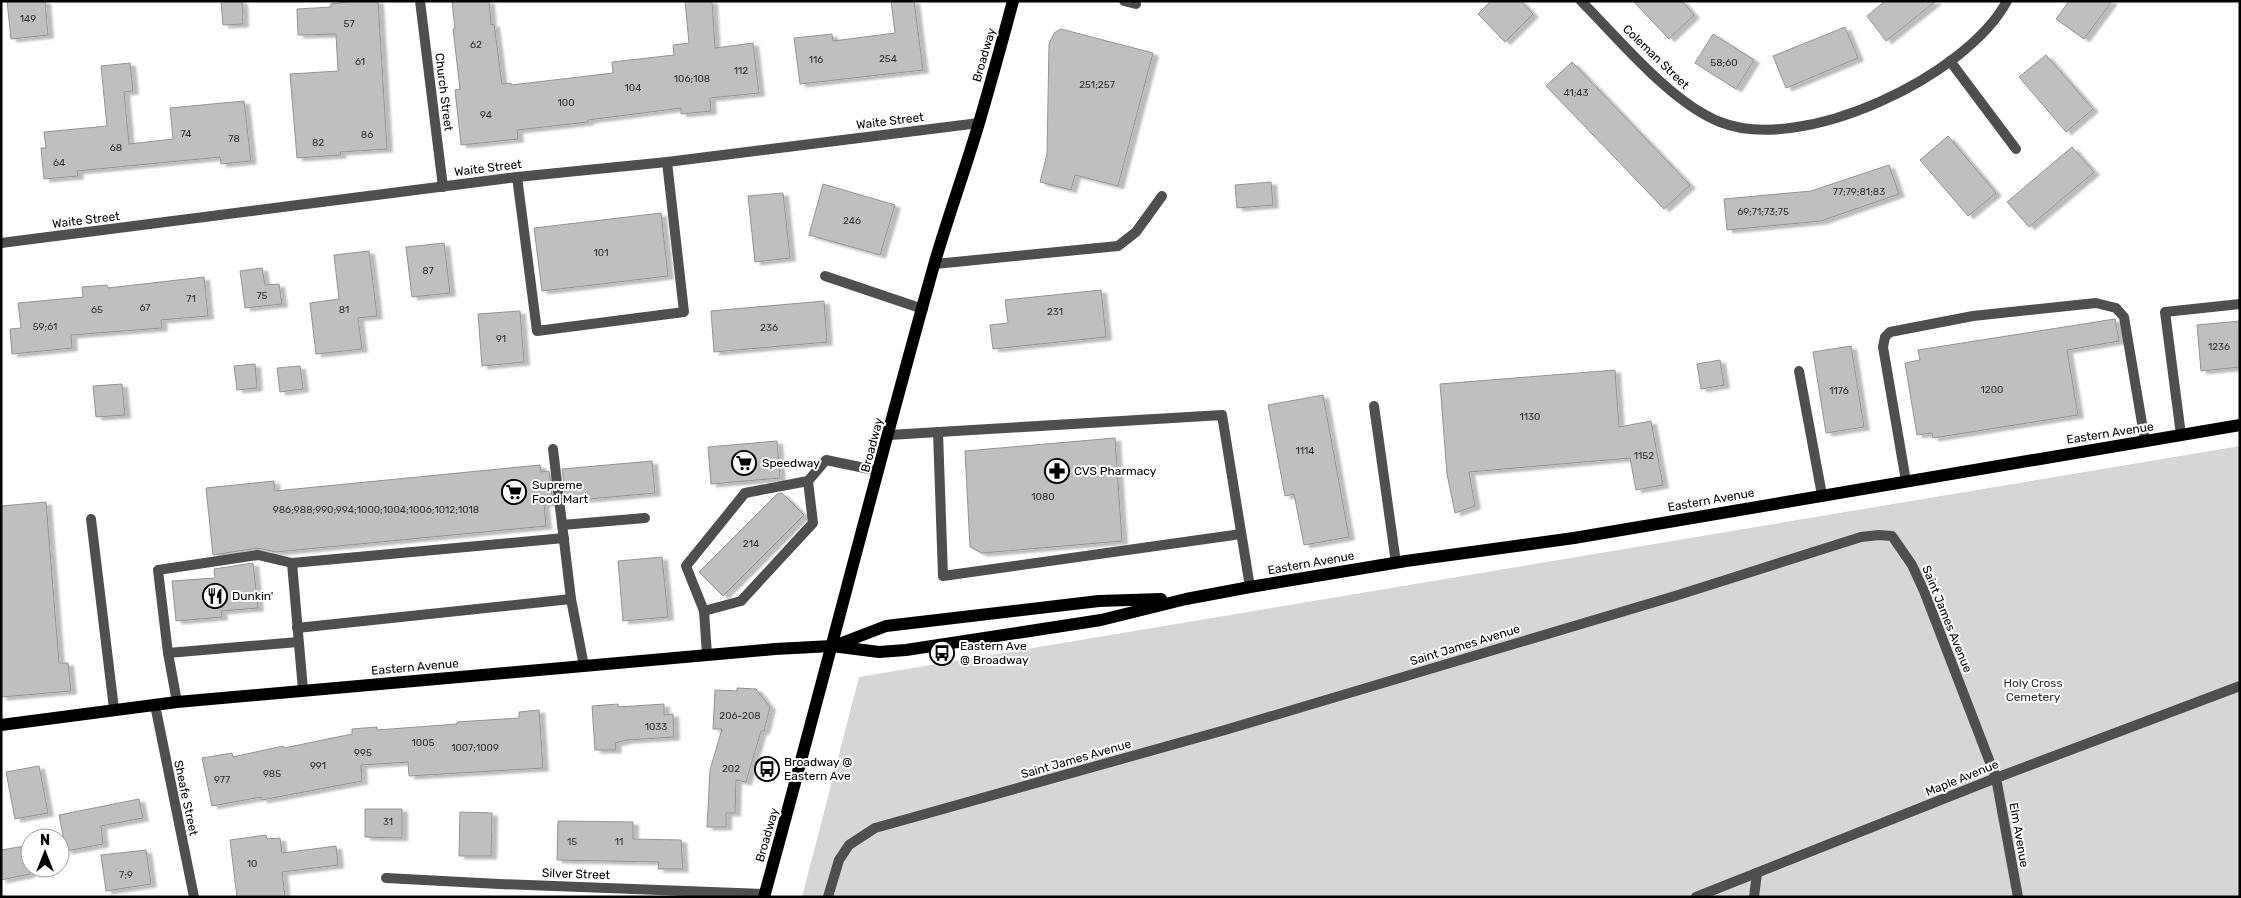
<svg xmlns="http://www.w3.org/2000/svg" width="2241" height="898" viewBox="0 0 2241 898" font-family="Rubik,sans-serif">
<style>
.green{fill:#d6d6d6}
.building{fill:#bfbfbf;stroke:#939393;filter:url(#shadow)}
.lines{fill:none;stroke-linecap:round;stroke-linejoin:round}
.service{stroke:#4f4f4f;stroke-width:10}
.minor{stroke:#4f4f4f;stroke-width:10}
.primary{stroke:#000;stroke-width:12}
.labels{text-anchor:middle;stroke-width:4;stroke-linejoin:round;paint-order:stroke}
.number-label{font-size:10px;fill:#303030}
.street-label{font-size:12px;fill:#000;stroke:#fff}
.poi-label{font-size:12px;fill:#000;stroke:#fff;text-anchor:start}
.park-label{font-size:12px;fill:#2d2d2d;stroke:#fff}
</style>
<defs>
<filter id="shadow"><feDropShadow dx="5.5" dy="3" stdDeviation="1" flood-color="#0004"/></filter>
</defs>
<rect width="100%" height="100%" fill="#fff"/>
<polygon class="green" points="2240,446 2240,897 802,897 859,677"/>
<g class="building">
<polygon points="7,1 45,1 48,35 11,39"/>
<polygon points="221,1 242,1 243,24 223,25"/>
<polygon points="353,1 378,1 387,149 340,152 341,155 297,158 290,74 338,71 336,34 298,35 297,9 331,7 331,4"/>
<polygon points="452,1 489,1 491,25 494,24 502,84 511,83 511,85 613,73 612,62 674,55 673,45 689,43 685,1 712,1 715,48 753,43 759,93 710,98 711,111 681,114 681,108 588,120 588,122 517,130 518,139 461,145 455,90 460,89 453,29 455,29"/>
<polygon points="891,1 914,1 923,70 800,84 794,38 832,34 833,41 895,33"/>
<polygon points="1491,1 1521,1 1533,14 1505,42 1478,14"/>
<polygon points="1633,1 1682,1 1694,15 1669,39"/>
<polygon points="1885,1 1936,1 1886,41 1867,16"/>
<polygon points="2069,1 2112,1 2084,39 2056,19"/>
<polygon points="1845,27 1858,58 1786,88 1773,56"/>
<polygon points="1061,29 1153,53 1118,186 1075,175 1071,190 1040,182 1047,154 1049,44 1054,33"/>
<polygon points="1713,34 1754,60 1736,89 1695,63"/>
<polygon points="2046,55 2093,109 2066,132 2019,77"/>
<polygon points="1572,62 1690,185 1664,209 1546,86"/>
<polygon points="130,63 133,91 124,92 129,144 173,139 170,108 244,101 251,161 221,164 220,157 77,171 78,176 44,179 41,148 46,148 44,132 107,126 101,66"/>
<polygon points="1948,136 1996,193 1968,216 1920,160"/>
<polygon points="2072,147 2094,172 2029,227 2007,202"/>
<polygon points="1889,165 1899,194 1821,221 1727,230 1724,199 1811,191"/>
<polygon points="1271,182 1273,205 1237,208 1235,185"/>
<polygon points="823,184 895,205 880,255 809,235"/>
<polygon points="783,193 790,258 755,262 748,196"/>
<polygon points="661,213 668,276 542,291 534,228"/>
<polygon points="444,243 450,293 412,297 406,247"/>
<polygon points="369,251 377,316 358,318 362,349 316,354 310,303 339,299 334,255"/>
<polygon points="262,268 265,285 279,284 282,304 245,308 240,271"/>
<polygon points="204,277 208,316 161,320 162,328 71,335 72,348 12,354 10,329 21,328 18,303 83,297 82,287 107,285 108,288"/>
<polygon points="1101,290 1106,337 993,349 990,325 1008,323 1005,300"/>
<polygon points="824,301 827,342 714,352 711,311"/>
<polygon points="520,311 524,362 482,366 478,314"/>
<polygon points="2115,319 2119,341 2067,350 2078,415 1933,438 1932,433 1917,435 1905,363 1920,360 1918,350"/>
<polygon points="2240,321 2240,367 2201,371 2197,325"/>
<polygon points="1851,346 1864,427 1826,433 1813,352"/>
<polygon points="1720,360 1724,385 1701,389 1697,364"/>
<polygon points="255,364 257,388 237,390 234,366"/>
<polygon points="300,366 303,389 280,392 277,368"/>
<polygon points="1615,370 1619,427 1651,421 1663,485 1636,490 1630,458 1469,472 1475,506 1455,513 1447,474 1440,384"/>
<polygon points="122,384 125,415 96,417 93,386"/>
<polygon points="1323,395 1349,537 1304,545 1294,494 1285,496 1268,405"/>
<polygon points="1115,438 1122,541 982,553 970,547 965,451"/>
<polygon points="777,441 780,478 711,484 708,447"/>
<polygon points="652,461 655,493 566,501 562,469"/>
<polygon points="540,465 541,472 549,471 553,503 544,503 546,526 276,552 257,548 213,555 206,488 274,481 275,491"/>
<polygon points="782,493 804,515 723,596 699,572 777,494"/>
<polygon points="46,502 59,663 68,663 71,691 1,697 1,506"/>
<polygon points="662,557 668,617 623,621 618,561"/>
<polygon points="253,563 258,608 221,611 222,617 176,621 172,581 215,578 214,569"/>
<polygon points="737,688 756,689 770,707 764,731 761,731 746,782 736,780 735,813 726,813 726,827 707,827 710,770 722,729 713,729 715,690 737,691"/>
<polygon points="618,704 618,707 664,704 664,715 673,714 674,737 627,740 615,743 616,750 595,750 592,706"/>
<polygon points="539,710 543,768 409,776 408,762 361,765 362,781 262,800 261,797 212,806 202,758 232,753 233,757 283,746 284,748 352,734 352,729 377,727 377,730 457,724 457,722 519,718 519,712"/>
<polygon points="39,766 48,813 15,819 6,772"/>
<polygon points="139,799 143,818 101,826 103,844 66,851 59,815"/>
<polygon points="365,809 402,809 402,838 365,837"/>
<polygon points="460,812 492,813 491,856 459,856"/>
<polygon points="558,821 633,822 633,839 681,840 683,869 658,869 659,862 557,860"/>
<polygon points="266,835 267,839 280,838 282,853 336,846 338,865 282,872 285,897 237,897 230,840"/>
<polygon points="25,846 30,874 1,880 1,850"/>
<polygon points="146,850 151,884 106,891 101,855"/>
</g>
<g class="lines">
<g class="service">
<polyline points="1124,1 1136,4"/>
<polyline points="1950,61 2016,149"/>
<polyline points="517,177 537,331 684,312 667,162"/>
<polyline points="935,264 1118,246 1136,232 1162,196"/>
<polyline points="825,276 923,309"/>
<polyline points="1799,371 1822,495"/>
<polyline points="1374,406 1396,563"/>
<polyline points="938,432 943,576 1241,534"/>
<polyline points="889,435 1222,415 1250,587"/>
<polyline points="2181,435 2165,312 2240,304"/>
<polyline points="553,449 571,599 584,666"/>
<polyline points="1906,481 1883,347 1885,337 1890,332 1973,316 2096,303 2116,308 2124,317 2145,441"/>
<polyline points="91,519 114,709"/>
<polyline points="562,525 645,518"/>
<polyline points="292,563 303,690"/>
<polyline points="704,611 741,601 813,523 808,481"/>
<polyline points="297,628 571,599"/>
<polyline points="168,653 298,642"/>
<polyline points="707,655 704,611 686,566 745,493 808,481 826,460 879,471"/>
<polyline points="177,702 168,653 158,570 258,555 292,563 564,538"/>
<polyline points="828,897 839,860 849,845 875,828 1225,730 1675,596 1861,537 1879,535 1892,536 1912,565 1924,591 1996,778 2018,897"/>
<polyline points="1696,897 1996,778 2240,686"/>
<polyline points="1754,897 1757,873"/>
</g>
<g class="minor">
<polyline points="420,1 443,187"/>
<path d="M1581,1c38,38 90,102 139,121 82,33 247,-46 287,-121"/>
<polyline points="1,243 517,177 667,162 979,123"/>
<polyline points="155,705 194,897"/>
<polyline points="386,878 499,884 765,894"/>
</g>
<g class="primary">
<polyline points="834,646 886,626 1099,601 1161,599"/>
<polyline points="1,725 177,702 775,649 832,646 879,652 906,650 1101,620 1186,599 1250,587 1406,561 1574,538 2240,425"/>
<path d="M764,897c58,-210 111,-422 170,-632 14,-48 31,-95 45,-142 12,-41 23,-81 34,-122"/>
</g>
</g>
<defs>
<symbol id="supermarket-ring" viewBox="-11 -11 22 22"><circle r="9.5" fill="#fff" stroke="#000" stroke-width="1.5"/><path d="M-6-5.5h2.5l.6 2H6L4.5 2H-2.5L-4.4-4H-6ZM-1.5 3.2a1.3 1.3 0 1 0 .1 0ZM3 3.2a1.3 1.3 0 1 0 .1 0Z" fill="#000"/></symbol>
<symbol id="pharmacy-ring" viewBox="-11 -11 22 22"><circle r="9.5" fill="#fff" stroke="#000" stroke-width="1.5"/><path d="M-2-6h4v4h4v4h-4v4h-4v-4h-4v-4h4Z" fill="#000"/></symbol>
<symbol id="restaurant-ring" viewBox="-11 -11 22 22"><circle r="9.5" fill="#fff" stroke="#000" stroke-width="1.5"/><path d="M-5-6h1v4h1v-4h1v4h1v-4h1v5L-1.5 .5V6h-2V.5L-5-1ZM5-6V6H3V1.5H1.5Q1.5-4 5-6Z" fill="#000"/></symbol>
<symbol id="bus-ring" viewBox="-11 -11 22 22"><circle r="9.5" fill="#fff" stroke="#000" stroke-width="1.5"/><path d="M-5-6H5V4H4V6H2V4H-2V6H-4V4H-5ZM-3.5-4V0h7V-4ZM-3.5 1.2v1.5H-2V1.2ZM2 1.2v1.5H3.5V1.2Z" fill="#000"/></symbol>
</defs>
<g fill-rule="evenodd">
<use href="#supermarket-ring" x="730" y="449" width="28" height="28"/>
<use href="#pharmacy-ring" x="1043" y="457" width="28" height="28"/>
<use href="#supermarket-ring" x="500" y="478" width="28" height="28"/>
<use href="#restaurant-ring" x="201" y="582" width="28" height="28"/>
<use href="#bus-ring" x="928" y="639" width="28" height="28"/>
<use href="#bus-ring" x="753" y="755" width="28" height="28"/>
</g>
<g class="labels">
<g class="number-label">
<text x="28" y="22">149</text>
<text x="349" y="27">57</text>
<text x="476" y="48">62</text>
<text x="888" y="62">254</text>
<text x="816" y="63">116</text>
<text x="360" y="65">61</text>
<text x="1724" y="66">58;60</text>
<text x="741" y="74">112</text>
<text x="692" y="82">106;108</text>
<text x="1097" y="88">251;257</text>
<text x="633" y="91">104</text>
<text x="1576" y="96">41;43</text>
<text x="566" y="106">100</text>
<text x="486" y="118">94</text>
<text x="186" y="137">74</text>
<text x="367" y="138">86</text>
<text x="234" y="142">78</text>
<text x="318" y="146">82</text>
<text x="116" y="151">68</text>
<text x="59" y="166">64</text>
<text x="1859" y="195">77;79;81;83</text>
<text x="1763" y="215">69;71;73;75</text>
<text x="852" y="224">246</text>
<text x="601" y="256">101</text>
<text x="428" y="274">87</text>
<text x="262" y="299">75</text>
<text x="191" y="302">71</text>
<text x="145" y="311">67</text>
<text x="97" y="313">65</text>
<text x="344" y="313">81</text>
<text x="1055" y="315">231</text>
<text x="45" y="330">59;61</text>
<text x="769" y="331">236</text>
<text x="501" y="342">91</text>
<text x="2219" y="350">1236</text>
<text x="1992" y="393">1200</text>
<text x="1839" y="394">1176</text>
<text x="1530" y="420">1130</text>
<text x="1305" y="454">1114</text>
<text x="1644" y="459">1152</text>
<text x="1043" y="500">1080</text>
<text x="376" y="513">986;988;990;994;1000;1004;1006;1012;1018</text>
<text x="751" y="547">214</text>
<text x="740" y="719">206-208</text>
<text x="656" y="730">1033</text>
<text x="423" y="746">1005</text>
<text x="475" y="751">1007;1009</text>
<text x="363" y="756">995</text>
<text x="318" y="769">991</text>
<text x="731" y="772">202</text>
<text x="272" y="777">985</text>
<text x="222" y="783">977</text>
<text x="388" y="825">31</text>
<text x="572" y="845">15</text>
<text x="619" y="845">11</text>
<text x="252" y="867">10</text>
<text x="126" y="878">7;9</text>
</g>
<g class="street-label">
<text transform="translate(984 55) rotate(-74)" y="4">Broadway</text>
<text transform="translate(1656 57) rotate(44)" y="4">Coleman Street</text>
<text transform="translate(444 92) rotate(83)" y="4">Church Street</text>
<text transform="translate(890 121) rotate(-7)" y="4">Waite Street</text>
<text transform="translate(488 168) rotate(-7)" y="4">Waite Street</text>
<text transform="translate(86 220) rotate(-7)" y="4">Waite Street</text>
<text transform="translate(2110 433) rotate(-9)" y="4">Eastern Avenue</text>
<text transform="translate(872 445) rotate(-75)" y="4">Broadway</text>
<text transform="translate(1711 500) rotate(-10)" y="4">Eastern Avenue</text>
<text transform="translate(1311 563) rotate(-10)" y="4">Eastern Avenue</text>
<text transform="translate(1947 619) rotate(68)" y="4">Saint James Avenue</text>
<text transform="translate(1465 645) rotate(-17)" y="4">Saint James Avenue</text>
<text transform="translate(415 667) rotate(-5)" y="4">Eastern Avenue</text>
<text transform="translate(1076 759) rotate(-16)" y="4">Saint James Avenue</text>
<text transform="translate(1962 778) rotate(-22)" y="4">Maple Avenue</text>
<text transform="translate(186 798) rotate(78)" y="4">Sheafe Street</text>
<text transform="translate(767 835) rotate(-74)" y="4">Broadway</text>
<text transform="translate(2019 835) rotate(80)" y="4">Elm Avenue</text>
<text transform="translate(576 874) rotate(2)" y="4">Silver Street</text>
</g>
<g class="poi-label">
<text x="762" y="467">Speedway</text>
<text x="1074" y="475">CVS Pharmacy</text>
<text x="532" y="489">Supreme<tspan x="532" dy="14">Food Mart</tspan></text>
<text x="232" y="600">Dunkin'</text>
<text x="960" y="650">Eastern Ave<tspan x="960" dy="14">@ Broadway</tspan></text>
<text x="784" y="766">Broadway @<tspan x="784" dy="14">Eastern Ave</tspan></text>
</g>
<g class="park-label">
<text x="2033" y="687">Holy Cross<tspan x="2033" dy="14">Cemetery</tspan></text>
</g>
</g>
<rect width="2241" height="898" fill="none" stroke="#000000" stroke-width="5"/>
<g transform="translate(45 853)"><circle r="24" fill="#ffffff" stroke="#999999"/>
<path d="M0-4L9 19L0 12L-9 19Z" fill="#000000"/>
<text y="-8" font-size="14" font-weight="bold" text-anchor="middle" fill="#000000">N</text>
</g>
</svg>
